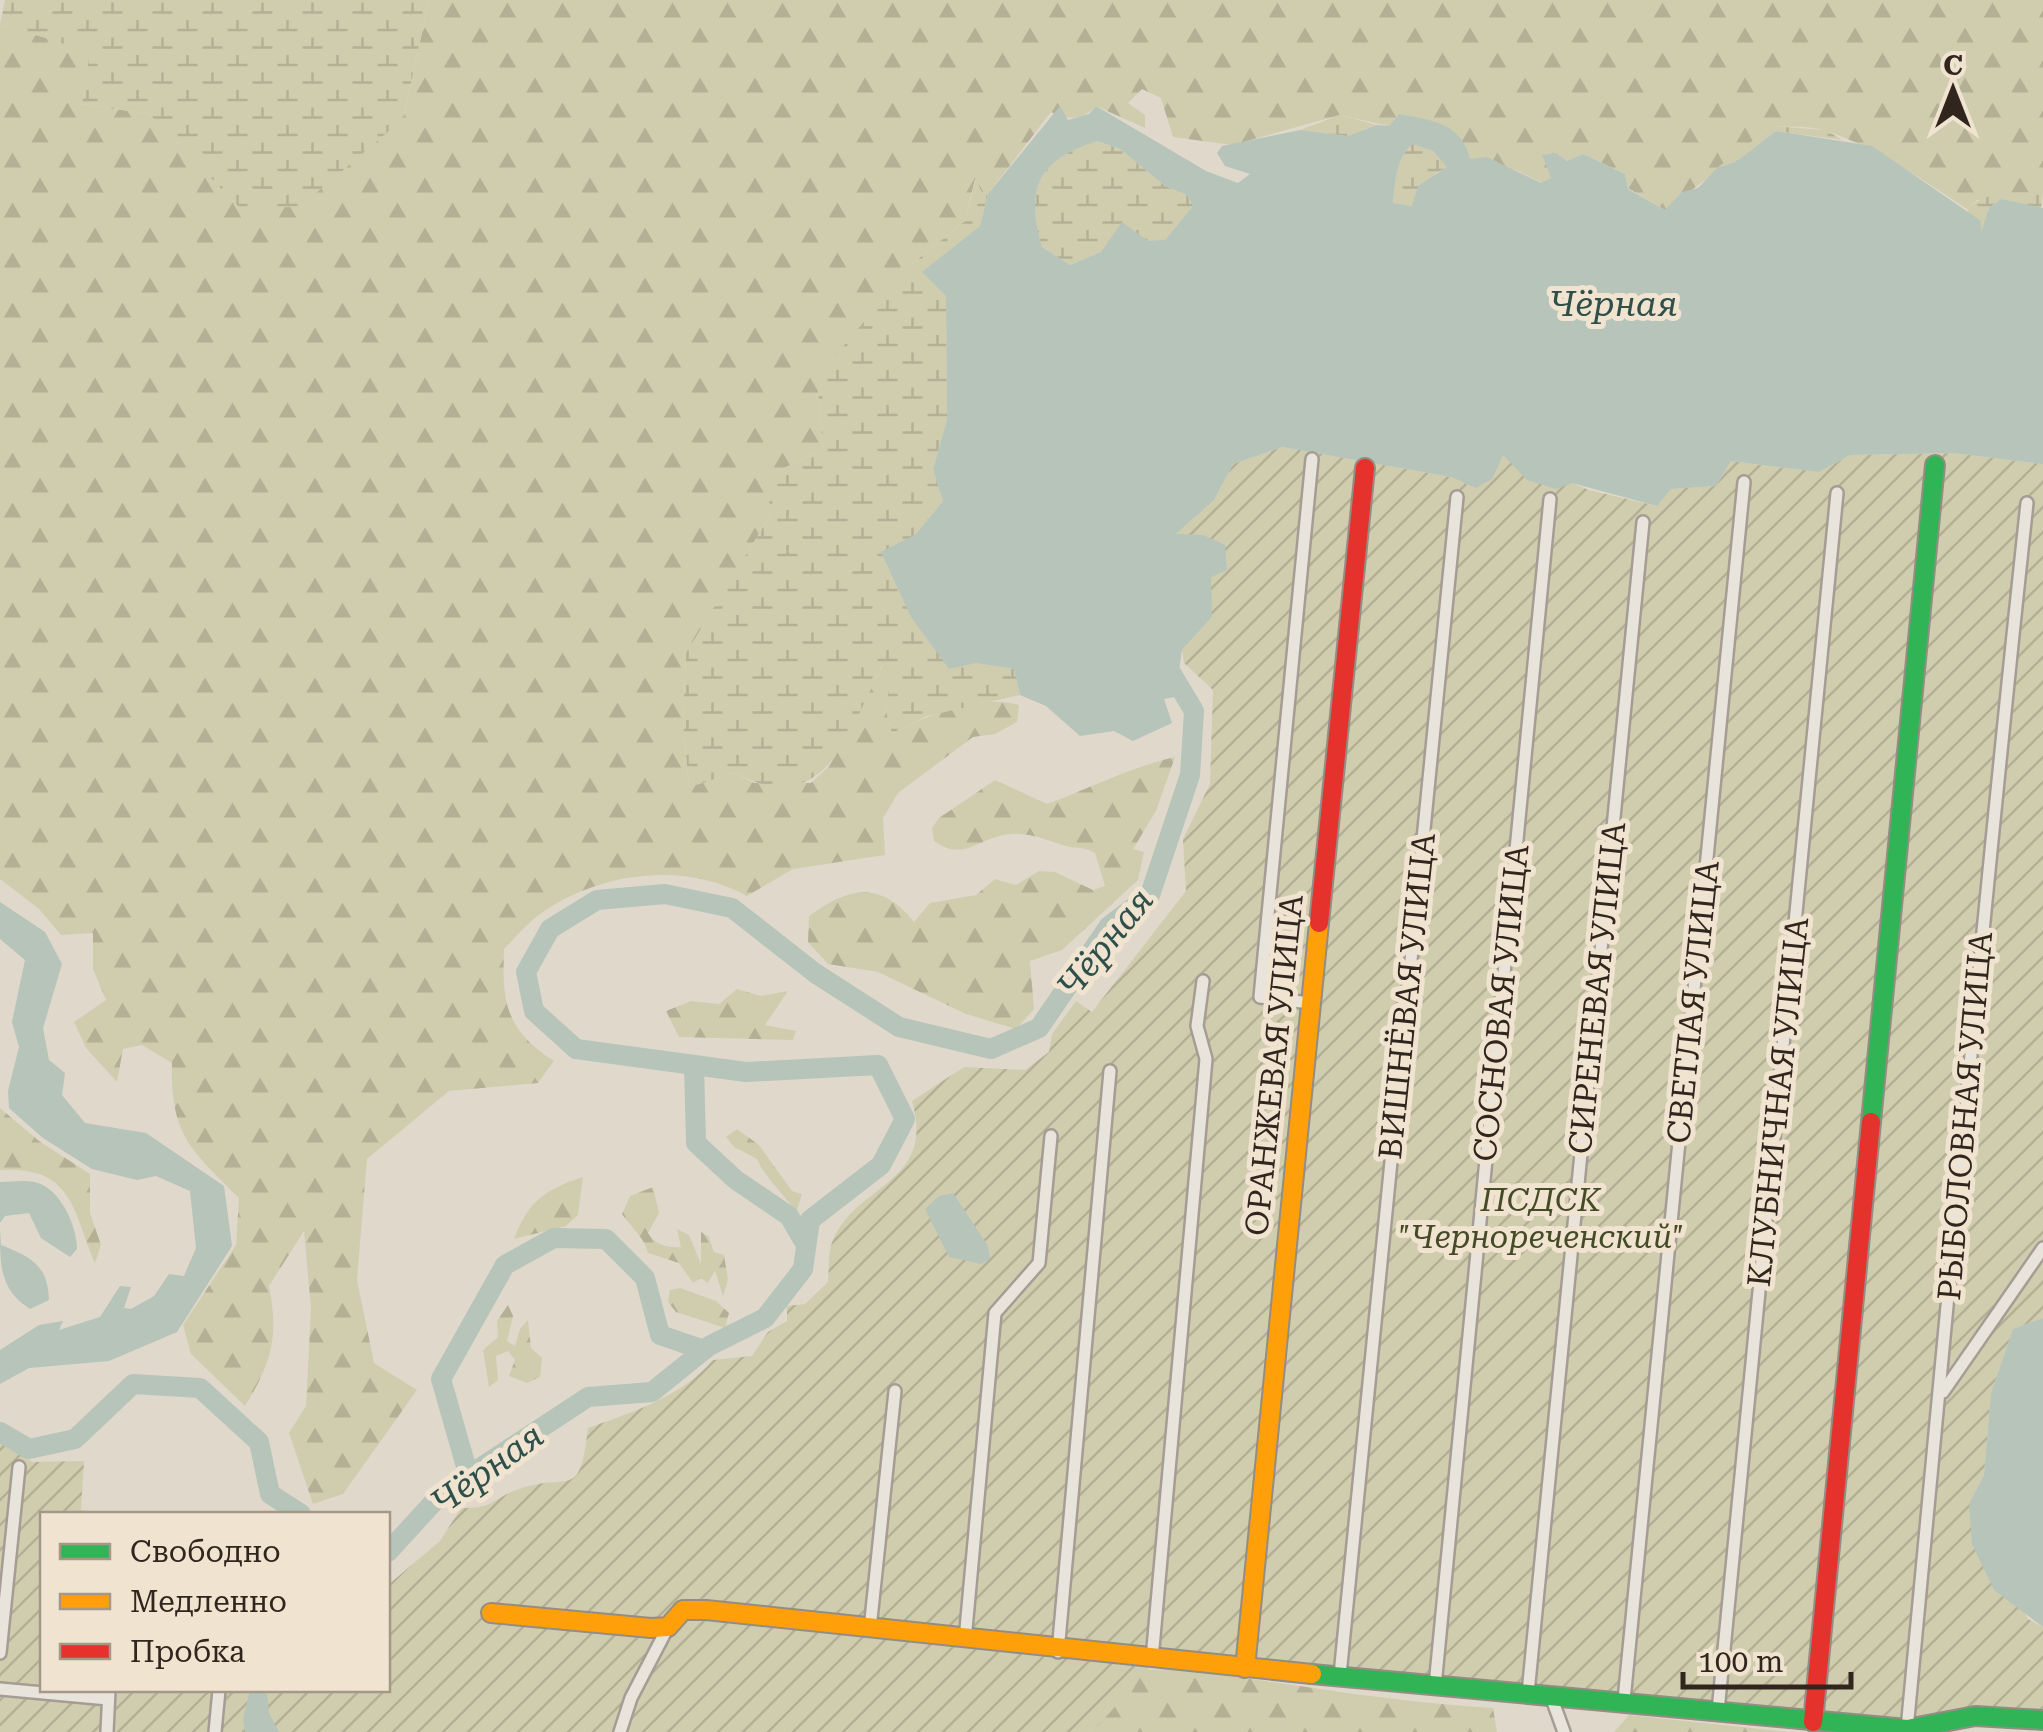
<svg xmlns="http://www.w3.org/2000/svg" width="2043" height="1732" viewBox="0 0 2043 1732" font-family="'Roboto Serif',serif">
<style>
.forest{fill:url(#forest-firs)}
.wetland{fill:url(#wetland-marsh)}
.garden{fill:url(#garden-furrows)}
.water{fill:#b6c4ba;fill-rule:evenodd}
.lines{fill:none;stroke-linecap:round;stroke-linejoin:round}
.river{stroke:#b6c4ba;stroke-width:20}
.street-casing{stroke:#a59d94;stroke-width:16}
.fast-casing{stroke:#948d84;stroke-width:22}
.slow-casing{stroke:#948d84;stroke-width:22}
.jam-casing{stroke:#948d84;stroke-width:22}
.street{stroke:#e8e4dc;stroke-width:11}
.fast{stroke:#30b455;stroke-width:18}
.slow{stroke:#ff9f0a;stroke-width:18}
.jam{stroke:#e5322d;stroke-width:18}
.labels{text-anchor:middle;stroke-width:10;stroke-linejoin:round;paint-order:stroke}
.street-label{font-size:32px;fill:#31261e;stroke:#f0e4d1}
.park-label{font-size:32px;font-style:italic;fill:#454b27;stroke:#f0e4d1}
.water-label{font-size:35px;font-style:italic;fill:#2f4f4a;stroke:#f0e4d1}
</style>
<defs>
<pattern id="forest-firs" width="22" height="20" patternUnits="userSpaceOnUse" patternTransform="scale(2.5)"><rect width="22" height="20" fill="#d0cdaf"/><path d="M5 1l3.5 6h-7zM16 11l3.5 6h-7z" fill="#b3b096"/></pattern>
<pattern id="wetland-marsh" width="20" height="14" patternUnits="userSpaceOnUse" patternTransform="scale(2.5)"><rect width="20" height="14" fill="#d0cdaf"/><path d="M1 5h8M5 5V1M11 12h8M15 12V8" fill="none" stroke="#b3b096"/></pattern>
<pattern id="garden-furrows" width="10" height="10" patternUnits="userSpaceOnUse" patternTransform="scale(2.5)"><rect width="10" height="10" fill="#d0cdaf"/><path d="M-1 1l2-2M0 10L10 0M9 11l2-2" fill="none" stroke="#b3b096"/></pattern>
</defs>
<rect width="100%" height="100%" fill="#e0d8cb"/>
<g class="forest">
<path d="M429,0h1614v193l-66,7 -10,9c-47,-31 -89,-61 -141,-78 -16,-6 -38,-3 -54,-5 -37,28 -70,58 -107,84l-37,-22 -3,-14 -42,-20 -16,7 -11,-8 -5,25 -9,5 -26,-13 -46,-11 -46,-40 -25,-5 -10,12 -49,-11 -108,30 -59,-8 -12,-39 -19,-9 -14,14 17,12v13l-49,-22c-14,15 -28,14 -45,6l-63,82 -7,-2 -6,-13 -10,42 -53,43 -94,126 5,60 -41,19 -11,45 -85,140 -3,69 6,64 45,-14 20,10h57l17,-16 56,-103 8,11 -6,35 6,24c38,-20 85,-40 127,-29l-2,17 -22,12 -22,3 -75,56 -15,25 2,37 -92,14 -46,27c-63,-35 -146,-24 -204,16 -14,9 -27,25 -39,37 -2,55 2,81 50,112l-16,22 -89,8 -82,68 -10,121 17,83 43,27 -74,104 -30,10 -24,-71 17,-27 5,-98 -7,-77 -35,55c10,51 3,76 -24,120l-54,-52 -8,-29 53,-80 3,-47c-48,-48 -69,-63 -67,-135l-30,-18 -19,4 -6,33 -31,-34 -12,-26 32,-22 -13,-31v-36l-32,2 -22,-26 -39,-30v-855l91,27 -9,53 67,10 95,97 159,-92z"/>
<path d="M1175,757l-19,54 -23,38 11,3 -6,28 -76,70 -32,11 4,48 -18,20 -50,-15 -88,-42 -50,-8 -20,-22 1,-26c40,-29 71,-36 105,6l16,-19 46,-8 19,-16 21,6 23,-14 16,1 38,18 12,-4 -10,-33c-12,-7 -18,-4 -29,-7 -21,-6 -42,-17 -67,-10 -25,7 -38,24 -65,5l-2,-13 7,-10 56,-38 52,24c44,-16 83,-37 128,-47z"/>
<polygon points="737,989 761,996 788,991 765,1025 796,1031 793,1040 679,1037 666,1011 691,1001 719,1004"/>
<path d="M0,1108l39,33 51,33v39l11,32 -6,18c-23,-54 -22,-97 -95,-93z"/>
<path d="M737,1129l22,16 33,46 10,3 -6,19c-12,-20 -30,-33 -39,-54l-23,-12 -8,-10z"/>
<path d="M583,1177l-5,38 -12,11 -52,13c14,-38 32,-50 69,-62z"/>
<path d="M653,1187l6,26 -11,20c8,12 19,15 33,14l-4,-18 12,6 12,29v-32l8,5 5,15 10,3 4,25 -5,16 -8,-25 -7,12 -7,-5 -8,5 -14,-20 -31,-10c-4,-17 -17,-25 -26,-39l8,-18z"/>
<polygon points="680,1288 716,1301 729,1313 725,1328 676,1312 668,1302 670,1290"/>
<polygon points="508,1305 513,1316 507,1341 515,1346 520,1329 528,1320 531,1348 542,1358 540,1377 527,1383 509,1376 515,1360 508,1351 496,1356 498,1380 489,1387 483,1350 498,1337 497,1321"/>
<path d="M1177,1669c106,13 209,33 316,39l4,24h-410l11,-6 47,-56z"/>
<polygon points="1629,1715 1789,1732 1614,1732"/>
</g>
<g class="wetland">
<polygon points="5,0 429,0 403,119 301,206 243,211 149,114 82,104 90,52 0,24"/>
<polygon points="1340,115 1377,125 1346,136 1300,130"/>
<polygon points="1772,126 1826,130 1842,140 1776,131 1737,161 1717,168"/>
<path d="M1096,141l24,8 45,37 22,9 6,11 -28,34 -64,12 -31,13 -28,-18c-17,-58 -5,-87 54,-106z"/>
<path d="M1412,144l21,7 15,16 -12,6 -24,33 -19,-3c3,-23 2,-42 19,-59z"/>
<path d="M976,177l5,14 7,3 -8,32 -57,46 23,23 1,125 -14,49 10,32 -27,33 60,129 38,6 6,26 -93,21 -35,18 -6,-24 5,-35 -8,-10c-36,67 -55,156 -149,108l-45,14 -6,-65 3,-69 85,-139 -4,-26 15,-19 41,-19 -5,-60 13,-29 81,-97 53,-43z"/>
<path d="M2043,193l-2,16 -40,-10 -12,9 -8,30 -14,-29c20,-19 49,-17 76,-16z"/>
</g>
<path class="garden" d="M1282,447l169,30 25,11 26,-34 87,36 68,16 13,-17 46,-3 15,-25 88,11 31,-17 103,-2 90,11v854l-30,11 -22,64 -7,82 -15,29 59,115 15,8v98l-54,-4 -121,11 -714,-70 -56,64 -11,6h-1087v-290l33,20 51,-1 -3,49 25,4h-64v176h346v-105l52,-44 21,-33c35,0 30,-9 58,-19 52,-18 60,14 69,-61 45,-16 93,-31 125,-68l39,-4 16,-24 19,-11v-15l18,-2 23,-22c1,-10 0,-22 2,-32 15,-65 108,-62 82,-149l52,-34 61,3 24,-18 3,-18 24,-33 16,11 94,-121 -3,-52 27,-55 3,-94 -29,-27 -2,-13 30,-33 -37,-82 39,-35 19,-36z"/>
<g class="water">
<path d="M1060,106l8,14 21,-6 7,-8 110,65 32,12 12,-9 -25,-8 -8,-13 5,-7 78,-16 47,6 30,-11 12,1 10,-12c32,6 63,9 71,45l17,-2 54,26 10,-5 -9,-23 14,-2 11,8 16,-7 42,20 3,15 37,21 17,-18 16,-4 19,-20 20,-7 39,-30 96,15 109,75v12l8,-25 12,-9 42,9v256l-90,-11 -103,2 -31,17 -88,-11 -15,25 -45,3 -14,17 -85,-23 -16,6 -29,-9 -24,-25 -11,24 -16,9 -25,-11 -169,-30 -49,17 -19,36 -38,34 27,1 22,10 2,25 -16,7 1,40 -30,33 -7,47 -11,2 8,24 -39,18 -19,-10 -34,5 -34,-30 -26,-11 -6,-26 -38,-6 -27,6 -38,-52 -30,-65 35,-18 27,-33 -10,-32 14,-49 -1,-124 -24,-24 58,-46 8,-32zM1097,141l23,8 45,37 22,9 6,11 -28,34 -17,1 -26,-19 -21,30 -31,13 -28,-18c-17,-58 -5,-87 55,-106zM1412,144l21,7 14,16 -29,19 -6,20 -19,-3c3,-23 2,-42 19,-59z"/>
<polygon points="0,902 45,932 62,964 43,1028 49,1060 65,1073 62,1095 85,1123 146,1133 224,1186 232,1246 177,1332 109,1361 29,1368 0,1384 0,1350 39,1325 63,1321 59,1330 100,1317 120,1286 131,1287 124,1308 131,1309 154,1296 169,1274 184,1276 196,1248 190,1191 156,1176 137,1180 92,1169 43,1138 9,1108 8,1091 19,1047 12,1022 25,960 0,939"/>
<path d="M0,1182c11,0 23,-2 34,0 26,5 43,44 43,67l-7,8 -29,-19 -12,-25 -24,3 -5,7z"/>
<polygon points="953,1193 988,1246 990,1259 981,1264 949,1257 925,1209 939,1196"/>
<path d="M0,1230l1,15c30,12 47,20 48,55l-19,9c-30,-19 -30,-43 -30,-79z"/>
<polygon points="2043,1318 2043,1627 1994,1590 1972,1544 1969,1504 1984,1475 1991,1393 2013,1329"/>
<polygon points="250,1690 267,1694 269,1713 279,1732 245,1732 243,1718"/>
</g>
<g class="lines">
<g class="river">
<polyline points="694,1065 696,1143 736,1180 789,1216 806,1245"/>
<polyline points="0,1432 29,1449 75,1439 133,1384 200,1388 259,1442 270,1494 301,1514"/>
<polyline points="469,1477 441,1379 505,1265 554,1238 606,1239 645,1278 660,1335 704,1350"/>
<polyline points="388,1552 442,1493 588,1397 652,1392 709,1346 765,1318 803,1269 810,1220 881,1165 905,1119 878,1065 746,1072 576,1049 534,1011 526,972 550,929 597,900 665,894 732,908 815,973 899,1027 991,1049 1039,1028 1109,926 1150,895 1190,775 1194,711 1161,656"/>
</g>
<defs>
<g id="street">
<polyline points="1310,1003 1260,997 1312,459"/>
<polyline points="1943,1392 2043,1248"/>
<polyline points="870,1629 895,1391"/>
<polyline points="965,1640 995,1313 1039,1263 1051,1136"/>
<polyline points="1058,1652 1110,1071"/>
<polyline points="0,1653 19,1467"/>
<polyline points="1152,1659 1206,1059 1197,1026 1203,981"/>
<polyline points="1340,1675 1457,497"/>
<polyline points="1435,1686 1550,499"/>
<polyline points="0,1689 108,1699"/>
<polyline points="1528,1693 1643,522"/>
<polyline points="1552,1699 1564,1732"/>
<polyline points="1624,1700 1744,482"/>
<polyline points="1718,1711 1837,493"/>
<path d="M1907,1729c39,-409 76,-818 120,-1226"/>
<polyline points="107,1732 109,1690"/>
<polyline points="215,1732 219,1690"/>
<polyline points="620,1732 631,1698 668,1627"/>
</g>
<g id="fast">
<polyline points="1871,1122 1935,465"/>
<polyline points="1312,1674 1907,1729 1975,1716 2043,1720"/>
</g>
<g id="slow">
<polyline points="491,1613 651,1628 668,1627 683,1610 706,1610 1312,1674"/>
<polyline points="1245,1668 1319,923"/>
</g>
<g id="jam">
<polyline points="1319,923 1365,468"/>
<polyline points="1813,1722 1871,1122"/>
</g>
</defs>
<use href="#street" class="street-casing"/>
<use href="#fast" class="fast-casing"/>
<use href="#slow" class="slow-casing"/>
<use href="#jam" class="jam-casing"/>
<use href="#street" class="street"/>
<use href="#fast" class="fast"/>
<use href="#slow" class="slow"/>
<use href="#jam" class="jam"/>
</g>
<g class="labels">
<g class="street-label">
<text transform="translate(1597 988) rotate(-84)" y="11">СИРЕНЕВАЯ УЛИЦА</text>
<text transform="translate(1407 996) rotate(-84)" y="11">ВИШНЁВАЯ УЛИЦА</text>
<text transform="translate(1693 1002) rotate(-84)" y="11">СВЕТЛАЯ УЛИЦА</text>
<text transform="translate(1501 1003) rotate(-84)" y="11">СОСНОВАЯ УЛИЦА</text>
<text transform="translate(1274 1065) rotate(-84)" y="11">ОРАНЖЕВАЯ УЛИЦА</text>
<text transform="translate(1778 1102) rotate(-84)" y="11">КЛУБНИЧНАЯ УЛИЦА</text>
<text transform="translate(1965 1116) rotate(-85)" y="11">РЫБОЛОВНАЯ УЛИЦА</text>
</g>
<g class="park-label">
<text x="1541" y="1211">ПСДСК<tspan x="1541" dy="37">"Чернореченский"</tspan></text>
</g>
<g class="water-label">
<text x="1613" y="316">Чёрная</text>
<text transform="translate(1105 943) rotate(-51)" y="12">Чёрная</text>
<text transform="translate(487 1469) rotate(-36)" y="12">Чёрная</text>
</g>
</g>
<rect x="40" y="1512" width="350" height="180" fill="#f0e4d1" stroke="#a49889" stroke-width="2.5"/>
<rect x="60" y="1544" width="50" height="15" fill="#30b455" stroke="#a49889" stroke-width="2.5"/>
<text x="130" y="1562" font-size="30" fill="#31261e">Свободно</text>
<rect x="60" y="1594" width="50" height="15" fill="#ff9f0a" stroke="#a49889" stroke-width="2.5"/>
<text x="130" y="1612" font-size="30" fill="#31261e">Медленно</text>
<rect x="60" y="1644" width="50" height="15" fill="#e5322d" stroke="#a49889" stroke-width="2.5"/>
<text x="130" y="1662" font-size="30" fill="#31261e">Пробка</text>
<g transform="translate(1953 90)" stroke="#f0e4d1" stroke-width="8" paint-order="stroke">
<path d="M0-8L18 38L0 25L-18 38Z" fill="#31261e"/>
<text y="-15" font-size="28" font-weight="bold" text-anchor="middle" fill="#31261e">С</text>
</g>
<path d="M1683 1672v15h168v-15" fill="none" stroke="#31261e" stroke-width="5"/>
<text x="1698" y="1672" font-size="30" fill="#31261e" stroke="#f0e4d1" stroke-width="8" paint-order="stroke">100 m</text>
</svg>
